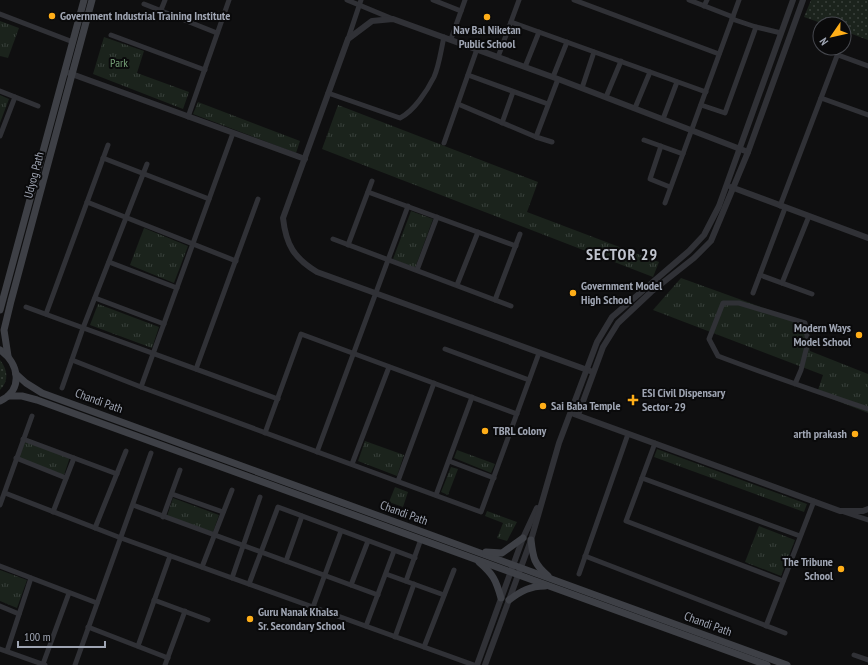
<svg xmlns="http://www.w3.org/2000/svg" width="868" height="665" viewBox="0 0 868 665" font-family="'PT Sans Narrow',sans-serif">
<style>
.grass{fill:url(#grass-dots)}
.park{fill:url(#park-tufts)}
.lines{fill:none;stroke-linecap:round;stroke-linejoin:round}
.minor{stroke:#303136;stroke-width:5}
.tertiary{stroke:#303136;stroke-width:6}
.secondary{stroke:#3e4046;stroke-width:7}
.poi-dot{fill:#ffae18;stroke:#0a0a0b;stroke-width:1.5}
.labels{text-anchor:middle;stroke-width:4;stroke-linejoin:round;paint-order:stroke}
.poi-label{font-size:12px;font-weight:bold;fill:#9fa5b3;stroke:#0a0a0b;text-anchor:start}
.park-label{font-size:12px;fill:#749f76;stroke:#0a0a0b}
.street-label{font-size:12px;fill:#9fa5b3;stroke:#0a0a0b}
.district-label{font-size:16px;font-weight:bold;letter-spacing:1px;fill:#c0c4ce;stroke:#0a0a0b}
</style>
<defs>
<pattern id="grass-dots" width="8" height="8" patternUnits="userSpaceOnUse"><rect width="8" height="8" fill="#1b231c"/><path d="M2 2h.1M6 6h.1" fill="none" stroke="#39403b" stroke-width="1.8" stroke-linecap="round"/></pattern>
<pattern id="park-tufts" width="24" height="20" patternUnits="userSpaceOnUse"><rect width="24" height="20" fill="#1b231c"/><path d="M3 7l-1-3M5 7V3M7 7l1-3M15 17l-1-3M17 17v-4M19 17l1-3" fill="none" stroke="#39403b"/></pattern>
</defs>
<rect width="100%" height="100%" fill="#0f0f10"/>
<g class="grass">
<polygon points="811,0 868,0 868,40 844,31 844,24 824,24 804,17"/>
<path d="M0,360c8,10 9,21 0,30z"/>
</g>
<g class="park">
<polygon points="0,21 19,28 8,58 0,56"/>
<polygon points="104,37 144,51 137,73 189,92 183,109 93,74"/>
<polygon points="0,95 9,99 0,123"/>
<polygon points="198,102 300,141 296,153 193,114"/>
<polygon points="338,105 538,182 527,212 659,262 653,277 322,149"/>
<polygon points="411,211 433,219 415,268 393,259"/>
<polygon points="144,228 188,246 174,283 130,265"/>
<polygon points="681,278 805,323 810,351 868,374 868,413 817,393 823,375 653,310"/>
<polygon points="98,304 159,327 152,348 90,325"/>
<polygon points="25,441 70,457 64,475 19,458"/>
<polygon points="365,441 404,455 397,476 358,461"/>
<polygon points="657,449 807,504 804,512 654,457"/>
<polygon points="457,450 495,464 491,473 454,458"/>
<polygon points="451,467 458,469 448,495 441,492"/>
<polygon points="395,487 408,492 403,507 389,502"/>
<polygon points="173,498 219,515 213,532 167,516"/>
<polygon points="487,511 517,522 507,541 497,538 503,523 485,516"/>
<polygon points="759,526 795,540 781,576 745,562"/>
<polygon points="0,570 27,580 17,608 0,601"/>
</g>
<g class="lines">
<g class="minor">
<polyline points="347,0 393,19"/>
<polyline points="433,0 461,11"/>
<polyline points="574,0 719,54"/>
<polyline points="689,0 733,17"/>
<polyline points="144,4 217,33"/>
<polyline points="704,6 707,0"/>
<polyline points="161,10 165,0"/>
<polyline points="0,14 73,42"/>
<polyline points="511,22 706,92"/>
<polyline points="756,27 781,33"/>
<polyline points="111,35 205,70"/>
<polyline points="348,39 361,0"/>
<polyline points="451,39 465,0"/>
<polyline points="838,55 868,66"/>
<polyline points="498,57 519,0"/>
<polyline points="525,67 539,32"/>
<polyline points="468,75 548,104"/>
<polyline points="553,77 567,42"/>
<polyline points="582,88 594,52"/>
<polyline points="0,91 38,106"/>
<path d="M328,93l72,25c14,-7 27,-27 34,-41 5,-11 7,-27 10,-40"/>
<polyline points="606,97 621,61"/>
<polyline points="821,98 868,115"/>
<polyline points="458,104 536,137 552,142"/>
<polyline points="701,105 725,113 756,27 732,19"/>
<polyline points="635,108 650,72"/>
<polyline points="188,117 229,0"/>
<polyline points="663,119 677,82"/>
<polyline points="502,123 513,92"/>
<polyline points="0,136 15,97"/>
<polyline points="536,137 558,79"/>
<polyline points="644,140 683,154"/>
<polyline points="444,143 477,49"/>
<polyline points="661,146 650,179 670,187"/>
<polyline points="103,158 209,199"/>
<polyline points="368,192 516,246"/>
<polyline points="87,202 236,261"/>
<polyline points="665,203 739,0"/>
<polyline points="780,206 840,48"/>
<polyline points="333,239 511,306"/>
<polyline points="348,245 372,181"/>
<polyline points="109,262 177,288"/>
<polyline points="417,270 437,217"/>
<polyline points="760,275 812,294"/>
<polyline points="782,283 809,216"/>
<polyline points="457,285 478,232"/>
<polyline points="753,293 785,208"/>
<polyline points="95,298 164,324"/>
<polyline points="495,300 520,234"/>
<polyline points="26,307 278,399"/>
<polyline points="46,314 108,145"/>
<polyline points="445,349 529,380"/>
<polyline points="72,360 141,387 481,512 539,353"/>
<polyline points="196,369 258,199"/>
<path d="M795,384l6,-14 7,-28 -3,-19 -66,-20h-16l-14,36 9,17c50,19 100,36 150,53"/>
<polyline points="141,387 233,133"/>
<polyline points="62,388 83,328 147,164"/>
<polyline points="265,433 301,334 517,414"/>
<polyline points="23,439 117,474"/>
<polyline points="655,443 626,521 783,581"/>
<polyline points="317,452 408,206"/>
<polyline points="16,458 66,478"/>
<polyline points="449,461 494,478"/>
<polyline points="352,464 389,367"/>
<polyline points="642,478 800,536"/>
<polyline points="398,481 434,383"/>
<polyline points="5,493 121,538 474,665"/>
<polyline points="172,494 223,512"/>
<polyline points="436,495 472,397"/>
<polyline points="0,505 32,416"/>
<polyline points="133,505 378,595"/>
<polyline points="53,512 74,458"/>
<polyline points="844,512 868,520"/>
<polyline points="163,517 180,470"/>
<polyline points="95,528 126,451"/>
<polyline points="585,556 785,633"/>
<polyline points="286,561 302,516"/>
<polyline points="0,566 97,603"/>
<polyline points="202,567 232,490"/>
<polyline points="386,574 444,595"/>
<polyline points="579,574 628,434"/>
<polyline points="232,578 260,497"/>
<polyline points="406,581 421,539"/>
<polyline points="249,584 278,507 415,558"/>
<polyline points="351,585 368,541"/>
<polyline points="154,600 208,620"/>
<polyline points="0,606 19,614"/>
<polyline points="313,607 341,531"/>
<polyline points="366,626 394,551"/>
<polyline points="766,626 814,501"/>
<polyline points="88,627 168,658"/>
<polyline points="395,637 414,584"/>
<polyline points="138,646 170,556"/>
<polyline points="424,647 454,570"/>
<polyline points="0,649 45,665"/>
<polyline points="7,651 31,578"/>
<polyline points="854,655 868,660"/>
<polyline points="43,664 69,593"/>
<polyline points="75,665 151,453"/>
<polyline points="165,665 185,611"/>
</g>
<g class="tertiary">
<polyline points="69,73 305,159"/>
<polyline points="731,187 868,238"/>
<path d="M593,372l-276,-100c-23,-14 -31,-27 -34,-54l65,-179 24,-18 21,-2 165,60 190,73"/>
<polyline points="574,414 840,511 863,511 868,509"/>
<polyline points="578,415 603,347 618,323 651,292 694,258 711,241 748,152 803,0"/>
<polyline points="477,665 523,538 537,508"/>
<polyline points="485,665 531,540 559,443 597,342 612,317 689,251 704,235 719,206 793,0"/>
</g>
<g class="secondary">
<polyline points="0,310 84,0"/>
<path d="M0,350c19,13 24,40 0,51"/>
<polyline points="8,356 4,330 11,301 92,0"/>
<polyline points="16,374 26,383 42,393 787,665"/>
<polyline points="8,396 22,396 37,400 767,665"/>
<path d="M531,540c2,18 3,24 17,36"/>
<polyline points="486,552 502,553 523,538"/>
<path d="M479,562c14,12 17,18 22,36"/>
<path d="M509,600c12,-9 21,-14 36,-14"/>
</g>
</g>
<g class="poi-dot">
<circle cx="52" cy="16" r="4"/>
<circle cx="487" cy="17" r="4"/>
<circle cx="573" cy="293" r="4"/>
<circle cx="859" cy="335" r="4"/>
<path d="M631 394h4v4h4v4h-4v4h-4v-4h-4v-4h4z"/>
<circle cx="543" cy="406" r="4"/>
<circle cx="485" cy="431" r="4"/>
<circle cx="855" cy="434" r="4"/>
<circle cx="841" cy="569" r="4"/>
<circle cx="250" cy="619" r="4"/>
</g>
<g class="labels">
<g class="poi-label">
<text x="60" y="20">Government Industrial Training Institute</text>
<text x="487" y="34" text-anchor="middle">Nav Bal Niketan<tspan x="487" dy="14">Public School</tspan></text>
<text x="581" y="290">Government Model<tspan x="581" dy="14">High School</tspan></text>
<text x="851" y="332" text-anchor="end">Modern Ways<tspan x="851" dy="14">Model School</tspan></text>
<text x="642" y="397">ESI Civil Dispensary<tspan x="642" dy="14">Sector- 29</tspan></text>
<text x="551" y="410">Sai Baba Temple</text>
<text x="493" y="435">TBRL Colony</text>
<text x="847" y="438" text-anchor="end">arth prakash</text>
<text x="833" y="566" text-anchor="end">The Tribune<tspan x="833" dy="14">School</tspan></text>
<text x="258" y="616">Guru Nanak Khalsa<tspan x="258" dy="14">Sr. Secondary School</tspan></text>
</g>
<g class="park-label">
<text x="119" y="67">Park</text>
</g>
<g class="street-label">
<text transform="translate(34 175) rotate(-75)" y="4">Udyog Path</text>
<text transform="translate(99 401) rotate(20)" y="4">Chandi Path</text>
<text transform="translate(404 513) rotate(20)" y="4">Chandi Path</text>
<text transform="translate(708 624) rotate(20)" y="4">Chandi Path</text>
</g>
<g class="district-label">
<text x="622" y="260">SECTOR 29</text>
</g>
</g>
<g transform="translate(832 36) rotate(236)"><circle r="19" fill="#0a0a0b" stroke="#46484e"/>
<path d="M0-3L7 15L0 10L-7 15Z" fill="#ffae18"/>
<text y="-6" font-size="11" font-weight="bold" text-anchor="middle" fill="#9fa5b3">N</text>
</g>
<path d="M18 641v6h87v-6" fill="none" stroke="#9fa5b3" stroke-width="2"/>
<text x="24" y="641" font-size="12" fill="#9fa5b3" stroke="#0a0a0b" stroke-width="3" paint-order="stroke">100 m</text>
</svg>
